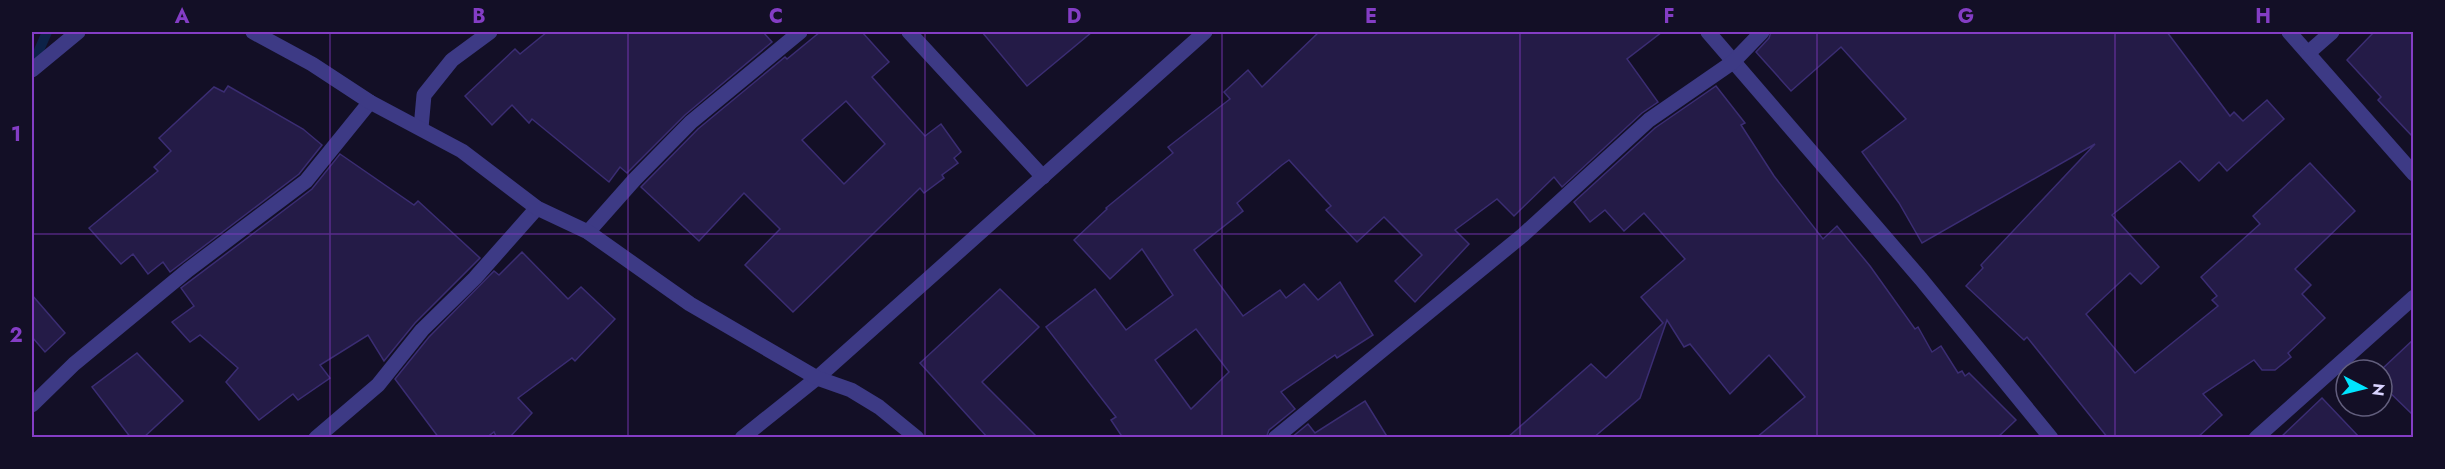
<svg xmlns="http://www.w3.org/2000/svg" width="2445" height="469" viewBox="0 0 2445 469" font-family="Jost,sans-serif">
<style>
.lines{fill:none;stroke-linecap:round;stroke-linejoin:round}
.stream{stroke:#0c2248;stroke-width:10}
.building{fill:#241b47;stroke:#3b2d73;stroke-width:1.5;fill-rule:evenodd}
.minor{stroke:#3d3a85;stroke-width:15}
.tertiary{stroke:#3d3a85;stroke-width:15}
.grid{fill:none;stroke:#843dc5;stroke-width:1.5;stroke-opacity:0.55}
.neatline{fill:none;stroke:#843dc5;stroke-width:2}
.grid-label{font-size:20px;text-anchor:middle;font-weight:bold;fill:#843dc5}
</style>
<rect width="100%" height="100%" fill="#130f26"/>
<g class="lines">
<polyline class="stream" points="32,59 36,57 47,32"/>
</g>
<g class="building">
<polygon points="547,32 763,32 772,42 685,115 627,173 620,167 609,182 532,119 529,123 512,105 492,125 465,96 515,49 520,54"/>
<path d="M820,32h42l27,30 -17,15 53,59 16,-12 20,28 -7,6 4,5 -16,12 2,3 -20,15 -4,-5 -127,124 -48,-47 35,-36 -36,-36 -45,48 -58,-54 57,-58 87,-72 2,2zM846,101l39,43 -41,40 -42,-44z"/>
<polygon points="982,32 1092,32 1027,86"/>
<path d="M1319,32h343l-35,27 31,43 -16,11 -80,74 -8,-10 -40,39 -17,-17 -42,31 14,14 -54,58 -20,-21 27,-26 -38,-38 -27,25 -31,-32 5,-4 -42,-46 -7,5 -45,38 6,8 -49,39 49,66 37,-26 6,8 18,-14 14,16 22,-18 33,53 -36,23 -2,-3 -54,37 14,17 -26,21 -3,8h-143l-12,-18 5,-3 -70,-90 49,-38 31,41 47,-35 -31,-46 -32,30 -36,-39 33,-31 -1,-1 67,-55 -5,-6 62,-48 -6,-7 24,-22 14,17zM1196,329l33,43 -38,37 -36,-49z"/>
<polygon points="1771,32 2167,32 2230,116 2234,112 2243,121 2267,100 2284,119 2227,171 2219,162 2199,181 2180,161 2112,215 2159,267 2141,284 2130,273 2086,314 2135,373 2218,306 2212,300 2217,296 2201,277 2260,224 2253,216 2310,163 2355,211 2295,269 2311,285 2302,294 2325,318 2288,353 2291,357 2275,370 2262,370 2254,360 2203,394 2222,415 2197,438 2108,438 2027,337 2024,340 1966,286 1983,268 1981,265 2095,144 1922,243 1899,203 1862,152 1906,119 1841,47 1791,91 1756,52 1769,38"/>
<polygon points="2374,32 2414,32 2414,138 2378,100 2381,97 2347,60"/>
<polygon points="228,86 303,129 322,145 299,174 170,272 163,262 148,274 133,254 121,264 89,228 158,171 154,167 171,151 159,138 214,87 224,92"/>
<polygon points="1716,86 1745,123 1741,125 1774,176 1823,239 1837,226 1870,266 1915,329 1918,327 1932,352 1941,346 1958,373 1962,371 1965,376 1969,373 2016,420 1997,438 1756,438 1805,397 1769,355 1730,394 1690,344 1684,347 1667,320 1640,398 1593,438 1507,438 1591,364 1606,378 1663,323 1641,297 1685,259 1644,213 1624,231 1605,210 1590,222 1574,202 1655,128"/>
<polygon points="340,154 414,205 418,201 480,258 415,323 384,361 368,335 320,365 330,378 298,400 293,394 259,420 226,382 238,368 200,335 190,342 172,322 194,306 181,288 312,189"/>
<polygon points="522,252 568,299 581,287 615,319 575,361 572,358 518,398 532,413 509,438 497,438 494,432 486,438 439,438 395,379 429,337 494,271 499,275"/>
<polygon points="1000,289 1039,327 982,382 1038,438 988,438 920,363"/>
<polygon points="32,295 65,333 45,352 32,337"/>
<polygon points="2414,339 2414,416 2382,385 2382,369"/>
<polygon points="137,353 183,401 143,438 131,438 92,387"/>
<polygon points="2322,398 2360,438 2280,438"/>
<polygon points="1365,401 1388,438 1291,438 1308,424 1315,433"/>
</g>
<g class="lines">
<g class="minor">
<polyline points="909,32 1043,177"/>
<polyline points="1708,32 1921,279 2051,438"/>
<polyline points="2289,32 2414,174"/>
<polyline points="2308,53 2332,32"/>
<polyline points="32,70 78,32"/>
<polyline points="421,128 424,95 452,60 490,32"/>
<polyline points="588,232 635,179 691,122 800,32"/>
<polyline points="32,405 74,364 188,270 306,181 370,102"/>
<polyline points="316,438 378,385 422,330 475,278 537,208"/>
<polyline points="742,438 817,378 1205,32"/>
<polyline points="1275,438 1523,235 1649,120 1733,62 1762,32"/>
<polyline points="2256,438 2414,297"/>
</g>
<polyline class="tertiary" points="253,32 312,64 370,102 462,151 537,208 588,232 690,304 817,378 851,390 879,407 917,438"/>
</g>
<path class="grid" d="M330,32v406M628,32v406M925,32v406M1222,32v406M1520,32v406M1817,32v406M2115,32v406M32,234h2382"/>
<rect width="2445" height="469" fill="none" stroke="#130f26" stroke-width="66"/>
<g transform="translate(2364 388) rotate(97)"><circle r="28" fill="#130f26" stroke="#625e7d" stroke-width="1.5"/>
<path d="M0-4.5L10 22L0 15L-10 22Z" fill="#00e5ff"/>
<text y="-9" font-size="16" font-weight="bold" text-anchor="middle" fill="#d9d4ff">N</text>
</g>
<rect x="33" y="33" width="2379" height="403" class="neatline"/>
<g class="grid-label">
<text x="182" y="23">A</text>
<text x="479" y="23">B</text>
<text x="776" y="23">C</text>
<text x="1074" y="23">D</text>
<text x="1371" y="23">E</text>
<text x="1669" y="23">F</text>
<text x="1966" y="23">G</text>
<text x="2263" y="23">H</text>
<text x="16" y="141">1</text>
<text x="16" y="342">2</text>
</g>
</svg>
